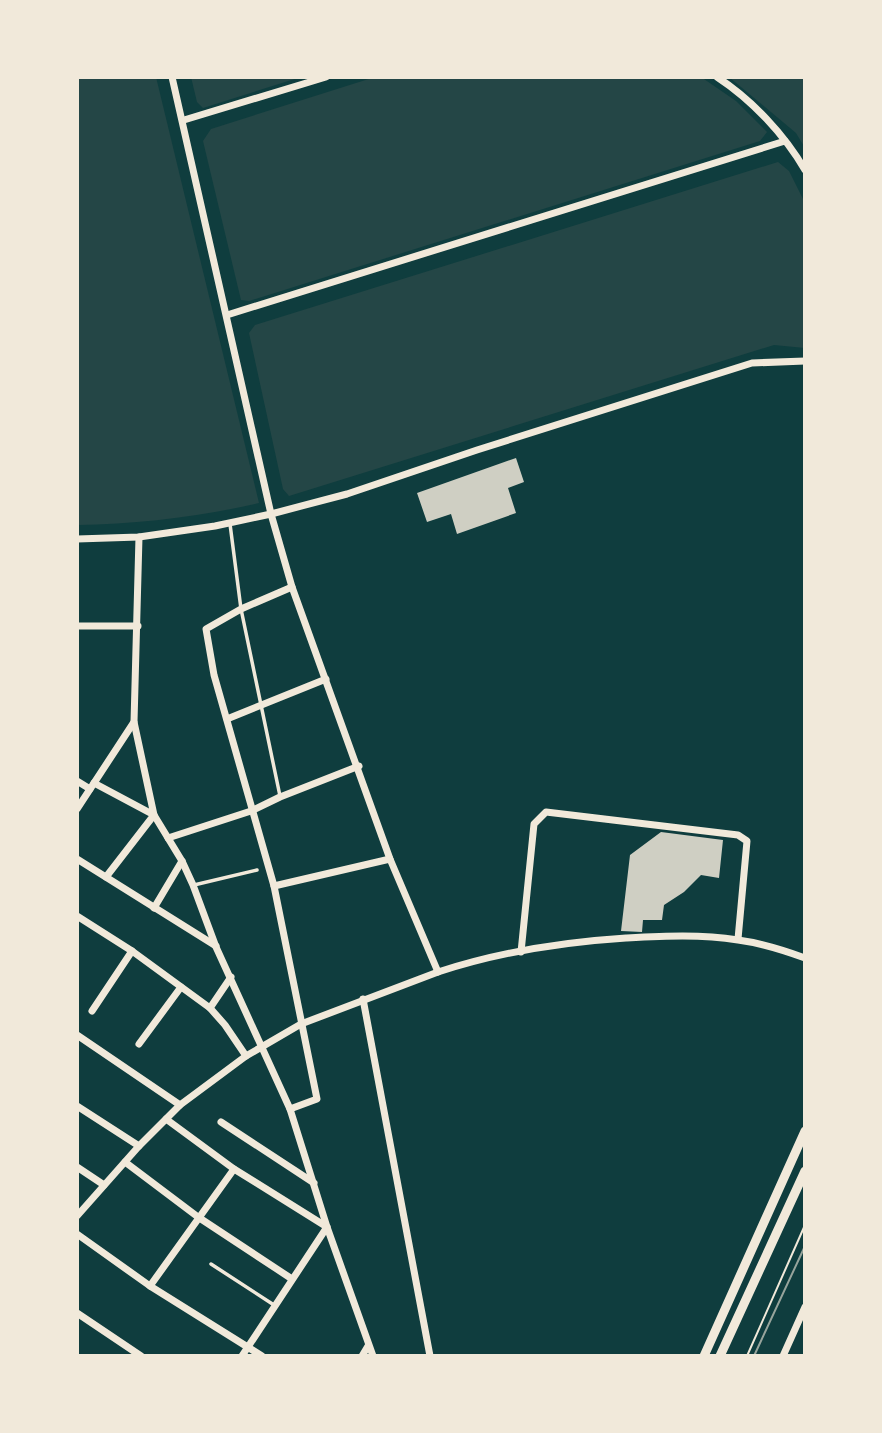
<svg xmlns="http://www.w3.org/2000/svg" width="882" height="1433" viewBox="0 0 882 1433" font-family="Lora,serif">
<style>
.green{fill:#244646}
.building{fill:#cfcfc3}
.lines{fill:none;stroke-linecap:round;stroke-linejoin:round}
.path{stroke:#f1e9da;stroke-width:2}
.service{stroke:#f1e9da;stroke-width:3.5}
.minor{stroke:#f1e9da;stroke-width:7}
.tertiary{stroke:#f1e9da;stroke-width:9}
.tram{stroke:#97a49c;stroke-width:2}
</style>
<rect width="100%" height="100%" fill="#0f3d3e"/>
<g class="green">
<path d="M77,77h79l103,426c-60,14 -121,21 -182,22z"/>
<polygon points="191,77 301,77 203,108 197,102"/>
<polygon points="375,77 701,77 736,101 767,132 760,141 249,301 241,300 203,141 211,129"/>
<polygon points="729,77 805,77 805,148 796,133"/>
<polygon points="778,162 789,171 805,203 805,348 774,345 289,496 283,489 249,333 255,325"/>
</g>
<g class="building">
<polygon points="516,458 524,482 508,488 516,513 457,534 451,514 427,522 417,493"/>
<polygon points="661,832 723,840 719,878 701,875 684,892 664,905 662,920 643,920 642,932 621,931 630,855"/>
</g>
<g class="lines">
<polyline class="path" points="747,1356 805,1225"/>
<g class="service">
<polyline points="230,524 241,609 280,796"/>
<polyline points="194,885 257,870"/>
<polyline points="211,1264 274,1305"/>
</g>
<g class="minor">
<polyline points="172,77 271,514 292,587 390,859 438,972"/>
<path d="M717,77c35,23 67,57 88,93"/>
<polyline points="184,120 326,77"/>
<polyline points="227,315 785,141"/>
<polyline points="77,539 139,537 215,526 271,514 347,494 477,450 752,363 805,361"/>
<polyline points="77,626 138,626"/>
<polyline points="227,719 326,679"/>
<polyline points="134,722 154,815 182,861 193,885 216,947 290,1109 327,1227 373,1356"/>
<polyline points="77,781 90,789"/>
<polyline points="94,783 154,815 106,877"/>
<polyline points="77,809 134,722 139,537"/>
<polyline points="168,838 251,811 280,797 359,766"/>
<polyline points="77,859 216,946"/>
<polyline points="274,886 214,675 206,629 241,609 292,587"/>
<polyline points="154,908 182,861"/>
<polyline points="77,916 132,951 210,1008 225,1025 246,1056"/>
<polyline points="521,952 534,824 546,812 738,835 747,841 738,939"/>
<polyline points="363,999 430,1356"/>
<polyline points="210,1008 231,977"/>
<polyline points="92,1011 132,951"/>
<polyline points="77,1035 180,1105"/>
<polyline points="139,1044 181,987"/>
<polyline points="77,1106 139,1146"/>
<polyline points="290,1109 317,1099 274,886 390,859"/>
<polyline points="166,1119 234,1169 327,1227 242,1356"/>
<polyline points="221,1122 314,1183"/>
<polyline points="125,1162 198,1217 292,1279"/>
<polyline points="77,1167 104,1185"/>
<path d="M77,1216l62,-70 41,-41 66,-49 55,-32 137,-52c61,-20 125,-30 188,-34 38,-2 75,-4 112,2 23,3 45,10 67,18"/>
<polyline points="77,1234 150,1286 262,1356"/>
<polyline points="150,1286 234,1169"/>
<polyline points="77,1313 141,1356"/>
<polyline points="362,1356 368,1346"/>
<polyline points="783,1356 805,1307"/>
</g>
<g class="tertiary">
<polyline points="704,1356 805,1131"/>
<polyline points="720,1356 805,1171"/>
</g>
<polyline class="tram" points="754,1356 805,1246"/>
</g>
<rect width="882" height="1433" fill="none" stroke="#f1e9da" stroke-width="158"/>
</svg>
